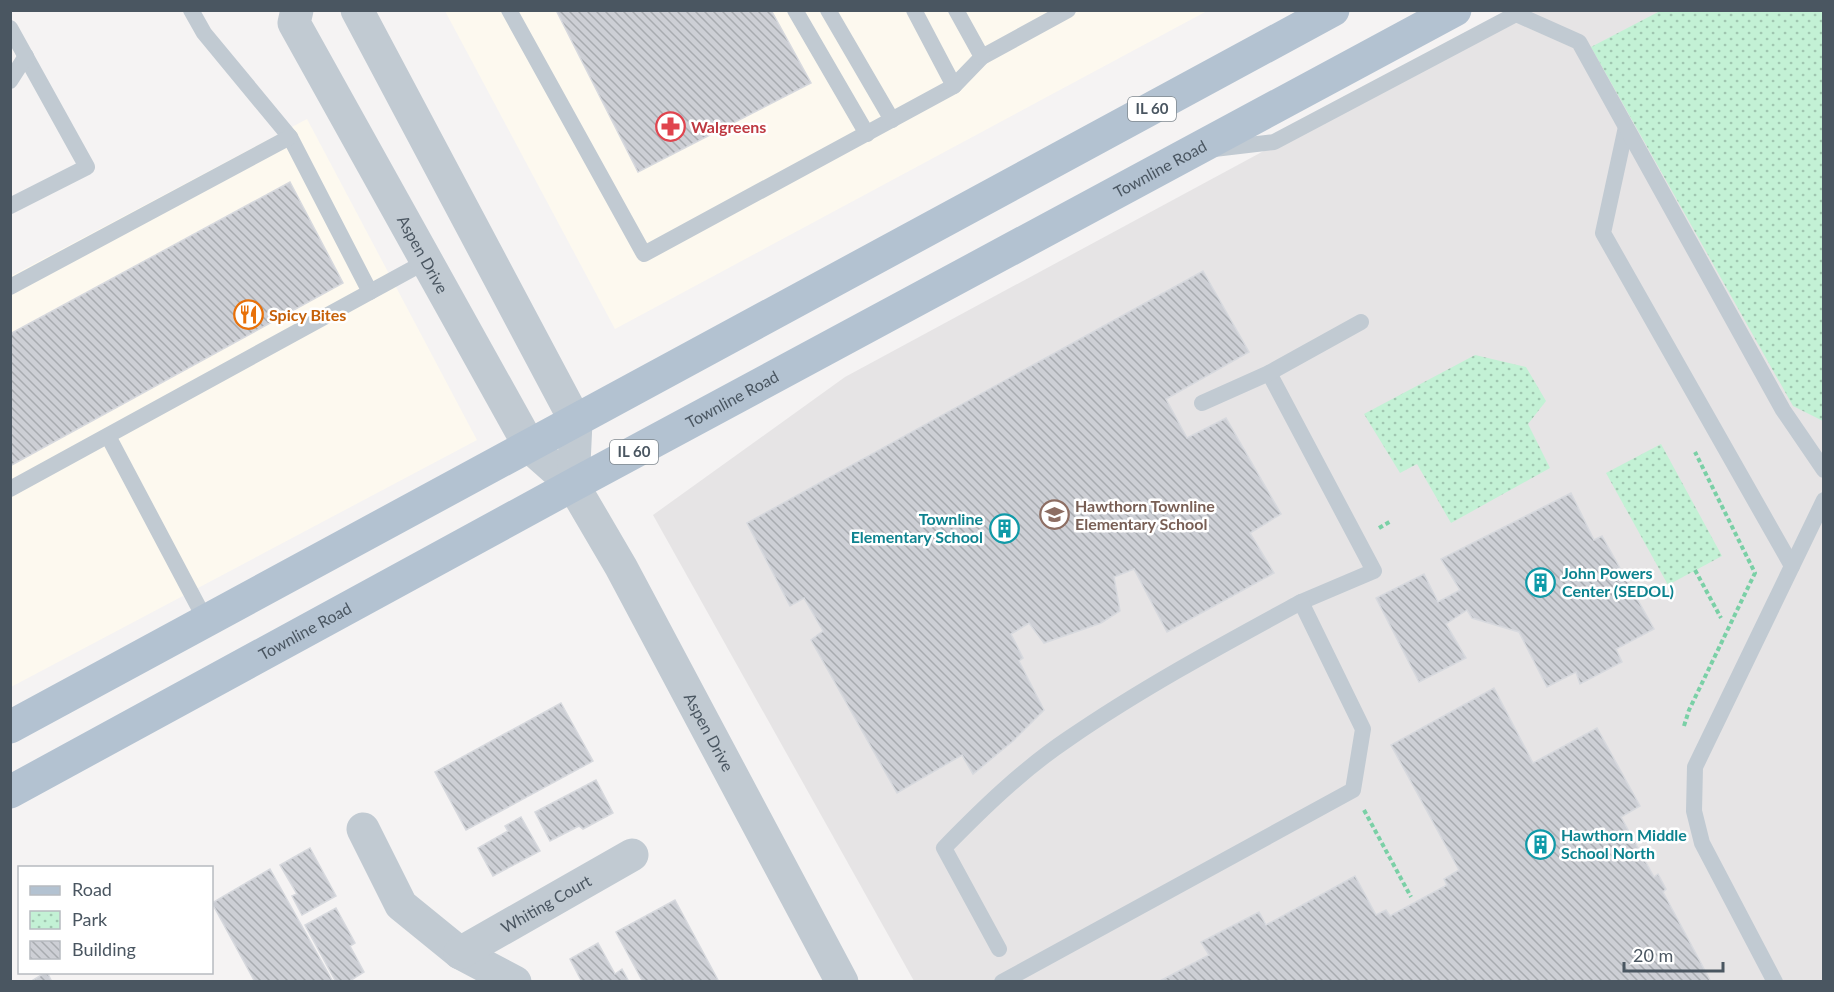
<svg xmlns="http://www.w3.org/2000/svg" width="1834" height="992" viewBox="0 0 1834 992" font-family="Lato,sans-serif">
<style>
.commercial{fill:#fdf9ef}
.education{fill:#e6e4e5}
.park{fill:url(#park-dots)}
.building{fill:url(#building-back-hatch);stroke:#d7d9de;stroke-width:1.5}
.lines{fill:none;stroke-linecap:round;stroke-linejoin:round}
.path{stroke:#7ad0a6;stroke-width:4;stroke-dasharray:4.5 3;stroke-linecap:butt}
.service{stroke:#c1cad2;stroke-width:16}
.minor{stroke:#c1cad2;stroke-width:33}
.tertiary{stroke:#c1cad2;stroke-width:33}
.primary{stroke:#b3c2d1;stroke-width:33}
.labels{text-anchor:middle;stroke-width:5;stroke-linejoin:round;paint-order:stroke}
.shield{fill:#fff;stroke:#808990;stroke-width:1.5}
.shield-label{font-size:15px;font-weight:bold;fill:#4a5661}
.health-label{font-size:16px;font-weight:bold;fill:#be3a42;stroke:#fff;text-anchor:start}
.street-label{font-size:16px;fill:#4a5661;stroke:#fff}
.food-label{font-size:16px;font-weight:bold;fill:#c56008;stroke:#fff;text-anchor:start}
.education-label{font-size:16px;font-weight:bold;fill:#785e54;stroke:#fff;text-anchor:start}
.culture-label{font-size:16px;font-weight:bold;fill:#0d838f;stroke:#fff;text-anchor:start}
</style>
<defs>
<pattern id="park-dots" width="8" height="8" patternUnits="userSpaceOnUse" patternTransform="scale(1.5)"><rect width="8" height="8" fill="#c3f1d5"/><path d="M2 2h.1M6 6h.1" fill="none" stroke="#a0c6b0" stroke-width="1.8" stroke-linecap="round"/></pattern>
<pattern id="building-back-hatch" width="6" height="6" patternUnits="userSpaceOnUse" patternTransform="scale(1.5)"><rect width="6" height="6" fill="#cdcfd5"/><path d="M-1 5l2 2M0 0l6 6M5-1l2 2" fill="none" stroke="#a8abb0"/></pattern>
</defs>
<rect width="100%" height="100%" fill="#f5f3f3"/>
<g class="commercial">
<polygon points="445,11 1207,11 615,329"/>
<polygon points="307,119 477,440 11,687 11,276"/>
</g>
<polygon class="education" points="1523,11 1823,11 1823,981 914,981 653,515 845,377"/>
<g class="park">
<polygon points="1662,10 1823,11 1823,421 1793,406 1591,47"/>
<polygon points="1475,355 1526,367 1546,401 1528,424 1550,468 1451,523 1417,464 1400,473 1364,414"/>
<polygon points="1661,444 1722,556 1668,585 1606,473"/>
</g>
<g class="building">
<polygon points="556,10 771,10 811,83 638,172"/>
<polygon points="290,182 343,283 10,466 10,334"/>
<polygon points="1203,271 1249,352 1166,399 1187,438 1226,418 1281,514 1250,533 1274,573 1167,632 1134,569 1114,577 1120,611 1101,623 1044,643 1029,623 1016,631 1011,634 1023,658 1019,661 1044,710 1013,741 973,774 962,755 897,793 811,640 823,631 804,598 790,606 747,523"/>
<polygon points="1571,493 1594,540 1602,536 1654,629 1616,649 1622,662 1580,684 1576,672 1547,687 1519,632 1472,618 1467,610 1446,624 1466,658 1419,682 1376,598 1424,574 1438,602 1460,590 1441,559"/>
<polygon points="1494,688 1533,763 1597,728 1640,806 1621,817 1654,877 1658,874 1666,889 1663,892 1711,982 1158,982 1209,955 1201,942 1259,912 1266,925 1355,876 1376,915 1386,910 1390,916 1447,885 1444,879 1459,870 1391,745"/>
<polygon points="561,703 593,761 466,830 435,772"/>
<polygon points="596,780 613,813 583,829 579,826 550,841 535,812"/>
<polygon points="521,817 540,851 493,876 478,848 508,831 505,826"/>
<polygon points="310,848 336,896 302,915 292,896 297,894 280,865"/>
<polygon points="270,869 333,982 255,982 212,903"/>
<polygon points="675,900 719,982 643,982 616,932"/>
<polygon points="336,908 355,943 350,946 364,972 348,982 336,982 305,925"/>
<polygon points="598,943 615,974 622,969 629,982 582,982 570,959"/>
<polygon points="47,972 52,982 30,982 46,972"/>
</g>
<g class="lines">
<g class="path">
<polyline points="1379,528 1391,521"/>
<polyline points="1695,570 1721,618"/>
<polyline points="1684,726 1689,710 1755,573 1695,452"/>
<polyline points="1364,810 1411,897"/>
</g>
<g class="service">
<polyline points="191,10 204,33 290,137 370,292 425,262"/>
<polyline points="509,10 644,254 954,86 982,57 1068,10"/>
<polyline points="795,10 867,134"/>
<polyline points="828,10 892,120"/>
<polyline points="914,10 954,86"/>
<polyline points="956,10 982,57"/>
<polyline points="10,28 87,167 10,206"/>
<polyline points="10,81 26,56"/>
<polyline points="1626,127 1603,233 1792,566"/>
<polyline points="1214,149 1274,142 1516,14 1579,42 1783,410 1824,470"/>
<polyline points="10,287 290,137"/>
<polyline points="1269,373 1374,571 1301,602"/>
<polyline points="1202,403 1269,373 1361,322"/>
<polyline points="108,436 206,621"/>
<polyline points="10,489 370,292"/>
<path d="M999,949l-55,-101c38,-39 78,-78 124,-109 74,-51 154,-94 233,-137l62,127 -10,61 -351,192"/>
<polyline points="1775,982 1702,843 1694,811 1695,767 1824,500"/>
</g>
<g class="minor">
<polyline points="363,829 401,905 460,953 515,982"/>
<path id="s1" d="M460,953l172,-98"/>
</g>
<g class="tertiary">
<path id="s2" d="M297,10l-3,13 236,424 43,38 48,82 221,415"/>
<polyline points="357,10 576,422 573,485"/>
</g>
<g class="primary">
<polyline points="10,727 1333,10"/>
<path id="s3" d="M10,792l563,-307 882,-475"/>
</g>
</g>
<defs>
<symbol id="pharmacy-ring" viewBox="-11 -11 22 22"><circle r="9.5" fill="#fff" stroke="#e0444e" stroke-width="1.5"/><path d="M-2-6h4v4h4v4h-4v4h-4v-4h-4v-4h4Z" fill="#e0444e"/></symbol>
<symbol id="restaurant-ring" viewBox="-11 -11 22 22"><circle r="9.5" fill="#fff" stroke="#e8710a" stroke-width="1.5"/><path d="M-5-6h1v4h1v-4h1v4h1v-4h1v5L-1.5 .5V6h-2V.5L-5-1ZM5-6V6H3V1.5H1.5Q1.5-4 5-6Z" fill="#e8710a"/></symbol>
<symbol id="school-ring" viewBox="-11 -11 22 22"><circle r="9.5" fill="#fff" stroke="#8d6e63" stroke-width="1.5"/><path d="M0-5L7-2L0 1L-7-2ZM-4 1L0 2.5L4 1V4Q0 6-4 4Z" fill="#8d6e63"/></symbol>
<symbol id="building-ring" viewBox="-11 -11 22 22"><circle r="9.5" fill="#fff" stroke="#0f9aa8" stroke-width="1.5"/><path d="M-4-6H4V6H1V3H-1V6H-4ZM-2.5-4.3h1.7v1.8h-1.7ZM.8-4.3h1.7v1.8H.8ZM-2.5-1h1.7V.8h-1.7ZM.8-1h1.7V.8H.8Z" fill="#0f9aa8"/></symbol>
</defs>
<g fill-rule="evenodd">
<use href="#pharmacy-ring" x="654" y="110" width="33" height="33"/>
<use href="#restaurant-ring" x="232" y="298" width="33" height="33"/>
<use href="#school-ring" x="1038" y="498" width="33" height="33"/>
<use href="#building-ring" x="988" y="512" width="33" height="33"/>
<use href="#building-ring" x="1524" y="566" width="33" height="33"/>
<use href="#building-ring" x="1524" y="828" width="33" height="33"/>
</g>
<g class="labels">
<g class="shield">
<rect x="1128" y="97" width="48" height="24" rx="4.5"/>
<rect x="610" y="440" width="48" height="24" rx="4.5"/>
</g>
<g class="shield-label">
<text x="1152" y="114">IL 60</text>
<text x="634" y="457">IL 60</text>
</g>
<g class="health-label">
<text x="691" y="133">Walgreens</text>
</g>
<g class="street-label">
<text dy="6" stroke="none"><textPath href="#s3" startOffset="1308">Townline Road</textPath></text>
<text dy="6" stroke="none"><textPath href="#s2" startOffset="278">Aspen Drive</textPath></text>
<text dy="6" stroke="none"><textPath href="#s3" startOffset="822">Townline Road</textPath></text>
<text dy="6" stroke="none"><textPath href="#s3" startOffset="336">Townline Road</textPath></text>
<text dy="6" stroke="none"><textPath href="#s2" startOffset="838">Aspen Drive</textPath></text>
<text dy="6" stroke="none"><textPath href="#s1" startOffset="99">Whiting Court</textPath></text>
</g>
<g class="food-label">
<text x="269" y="321">Spicy Bites</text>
</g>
<g class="education-label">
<text x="1075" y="512">Hawthorn Townline<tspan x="1075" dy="18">Elementary School</tspan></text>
</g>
<g class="culture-label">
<text x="983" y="525" text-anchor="end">Townline<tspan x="983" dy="18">Elementary School</tspan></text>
<text x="1562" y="579">John Powers<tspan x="1562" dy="18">Center (SEDOL)</tspan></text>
<text x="1561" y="841">Hawthorn Middle<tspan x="1561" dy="18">School North</tspan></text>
</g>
</g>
<rect width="1834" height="992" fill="none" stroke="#4a5661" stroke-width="24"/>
<rect x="18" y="866" width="195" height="108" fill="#ffffff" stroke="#b7bbc0" stroke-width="1.5"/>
<rect x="30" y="886" width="30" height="9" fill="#b3c2d1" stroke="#b7bbc0" stroke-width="1.5"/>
<text x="72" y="896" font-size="18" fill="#4a5661">Road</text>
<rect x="30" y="911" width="30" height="18" fill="url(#park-dots)" stroke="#b7bbc0" stroke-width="1.5"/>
<text x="72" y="926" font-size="18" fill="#4a5661">Park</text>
<rect x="30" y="941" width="30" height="18" fill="url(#building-back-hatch)" stroke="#b7bbc0" stroke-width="1.5"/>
<text x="72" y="956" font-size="18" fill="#4a5661">Building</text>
<path d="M1624 962v9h99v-9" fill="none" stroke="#4a5661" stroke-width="3"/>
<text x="1633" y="962" font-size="18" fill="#4a5661" stroke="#ffffff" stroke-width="4.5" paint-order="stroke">20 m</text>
</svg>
